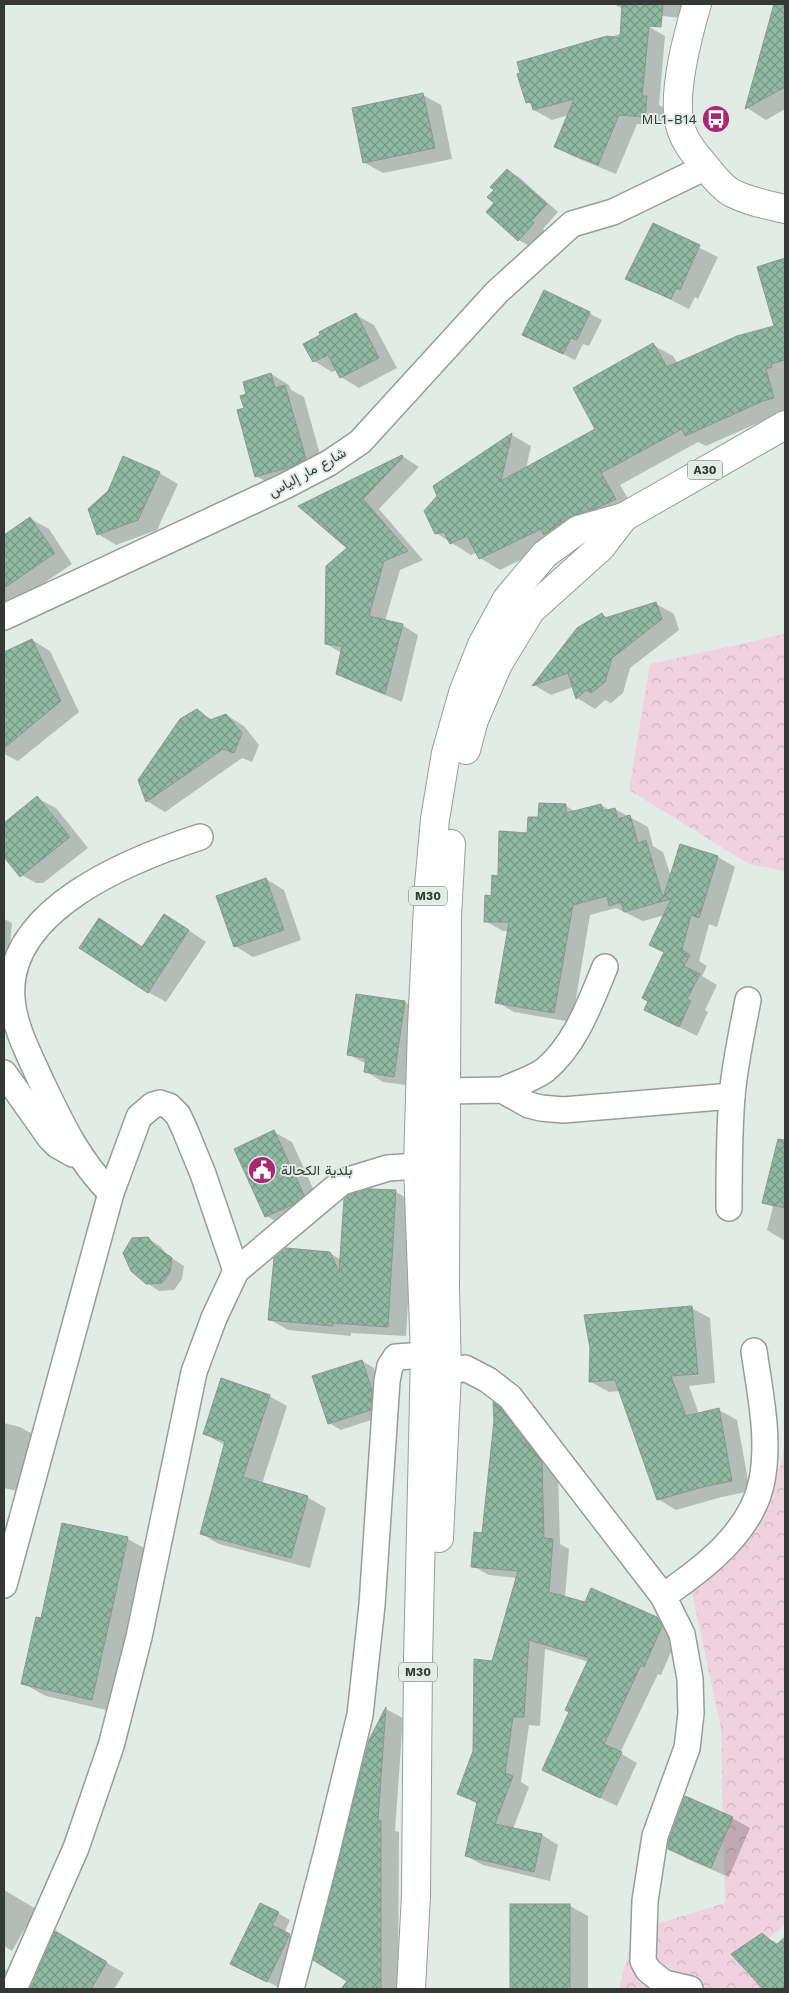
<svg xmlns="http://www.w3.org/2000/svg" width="789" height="1993" viewBox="0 0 789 1993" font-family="'Work Sans',Vazirmatn,sans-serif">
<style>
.forest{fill:url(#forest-crowns)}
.shadow{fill:#0003}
.building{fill:url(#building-cross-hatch);stroke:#8c9690}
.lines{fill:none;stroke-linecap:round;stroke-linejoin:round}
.minor-casing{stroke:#959f99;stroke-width:28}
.motorway-casing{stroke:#959f99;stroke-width:30}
.minor{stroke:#fff;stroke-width:25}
.motorway{stroke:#fff;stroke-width:28}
.labels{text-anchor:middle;stroke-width:4;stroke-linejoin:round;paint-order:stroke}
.shield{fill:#e1ece6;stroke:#686f6b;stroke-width:1}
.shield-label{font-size:12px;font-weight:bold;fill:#343936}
.poi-label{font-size:14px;fill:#343936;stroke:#e1ece6;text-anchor:end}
.street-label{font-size:14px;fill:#343936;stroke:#e1ece6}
</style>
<defs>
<pattern id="forest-crowns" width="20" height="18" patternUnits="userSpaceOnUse" patternTransform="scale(1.25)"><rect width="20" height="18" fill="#f0d2df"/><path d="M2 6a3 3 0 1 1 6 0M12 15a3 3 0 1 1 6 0" fill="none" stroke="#ceb5c0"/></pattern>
<pattern id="building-cross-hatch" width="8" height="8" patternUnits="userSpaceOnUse" patternTransform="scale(1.25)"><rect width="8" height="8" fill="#90b9a4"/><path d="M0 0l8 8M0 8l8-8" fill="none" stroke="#769786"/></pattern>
</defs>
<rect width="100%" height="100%" fill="#e1ece6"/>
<g class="forest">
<polygon points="785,634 785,871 749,864 629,790 650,664"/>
<polygon points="785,1442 785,1925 749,1954 772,1989 619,1989 634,1931 725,1903 721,1729 692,1592 780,1467"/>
</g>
<g class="shadow">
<polygon points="614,4 682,4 681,18 628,12"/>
<polygon points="775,4 785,4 785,109 766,120 747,108"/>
<polygon points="648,26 665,36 659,105 664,108 662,126 637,124 616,174 572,156 555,146 569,115 552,120 534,110 534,106 527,102 518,63"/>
<polygon points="423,95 441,105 452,159 383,173 365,163"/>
<polygon points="507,170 519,177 558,212 543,229 545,231 531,247 519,240 496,203"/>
<polygon points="653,225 718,257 698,299 695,297 689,309 627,278"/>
<polygon points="785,260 785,411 706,446 698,442 620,485 635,510 557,542 500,570 480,558 477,552 471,555 436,533 439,496 435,486 512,435 531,446 526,469 597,429 653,345 673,356 678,364 776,327 758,267"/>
<polygon points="589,313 602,320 589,346 583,344 575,360 524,335"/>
<polygon points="356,315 374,325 397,368 359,388 341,377 337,370 332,372 314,361"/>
<polygon points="271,374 289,385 291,390 304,397 324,469 274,486 256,476 247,395"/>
<polygon points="402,456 419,467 379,509 423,560 400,570 385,621 402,625 418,635 402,702 353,682 337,673 342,653 326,644 349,548 301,507"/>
<polygon points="159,473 178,484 157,530 116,545 98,534"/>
<polygon points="31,519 49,529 72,564 4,610 4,537"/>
<polygon points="656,604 674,614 679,630 630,668 623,693 611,703 605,700 595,709 577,698 573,687 551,695 534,685 578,629 602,615 609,618"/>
<polygon points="32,640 50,651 79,712 18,761 4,754 4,653"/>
<polygon points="197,711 213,720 226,715 244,726 259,745 252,762 242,758 165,812 147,801 140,780"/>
<polygon points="37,798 56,808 88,848 43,883 36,883 18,873 4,855 4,825"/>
<polygon points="601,805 611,811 615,809 648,827 653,846 663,852 671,877 681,845 718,857 735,867 717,927 709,924 699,961 707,966 702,976 717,985 705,1010 708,1012 697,1036 645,1010 665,953 651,945 665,915 643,921 616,908 590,915 572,1022 514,1012 497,1002 509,931 503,931 485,921 499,877 539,819 566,806 576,812"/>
<polygon points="266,879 284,890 301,940 253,957 235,946"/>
<polygon points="4,919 12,923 4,1006"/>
<polygon points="182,926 206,942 166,1002 148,992 117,930 143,948"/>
<polygon points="357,995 405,1002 423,1013 413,1086 383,1082 365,1071 366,1064 348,1054"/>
<polygon points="274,1132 292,1142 321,1206 284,1226 266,1216"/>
<polygon points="776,1154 785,1156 785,1241 767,1230 773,1207 764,1202"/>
<polygon points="396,1192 414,1202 406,1336 351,1333 351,1336 288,1330 269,1319 330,1253 341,1260"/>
<polygon points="147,1238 160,1246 167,1255 184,1266 182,1279 174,1290 159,1291 147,1283"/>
<polygon points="691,1308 710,1318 715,1383 689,1386 699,1414 719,1410 737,1420 750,1491 722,1497 676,1510 658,1499 620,1391 609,1392 591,1382"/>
<polygon points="362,1361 374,1368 384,1398 383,1416 341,1430 329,1423"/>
<polygon points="269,1396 287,1406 262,1484 307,1497 326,1508 310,1568 219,1544 201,1534 225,1445 204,1434"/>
<polygon points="494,1404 509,1413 558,1472 560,1544 569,1549 565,1598 657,1618 674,1628 678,1636 661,1675 658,1674 620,1753 637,1763 617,1806 560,1779 571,1712 589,1662 545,1649 540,1726 529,1725 521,1782 529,1787 513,1829 542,1835 558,1845 550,1881 483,1865 466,1856 478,1804 459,1794 474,1752 492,1663 517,1578 489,1575 472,1566 484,1534 495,1421"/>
<polygon points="4,1423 20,1427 38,1437 26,1493 4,1488"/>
<polygon points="63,1524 128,1539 151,1552 115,1712 46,1696 22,1683 42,1620"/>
<polygon points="386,1709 403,1718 395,1831 399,1832 398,1989 343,1989 349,1981 370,1741"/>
<polygon points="732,1818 750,1828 729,1877 687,1859 669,1848"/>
<polygon points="4,1890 36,1909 12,1951 4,1946"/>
<polygon points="511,1905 570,1906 588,1916 588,1989 511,1989"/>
<polygon points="278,1913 290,1920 284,1933 302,1942 280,1988 244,1970"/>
<polygon points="56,1933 124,1973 114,1989 31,1989"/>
<polygon points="762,1935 779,1944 785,1939 785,1989 764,1989"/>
<polygon points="4,1968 5,1969 20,1989 4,1989"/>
</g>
<g class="building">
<polygon points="622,4 663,4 661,27 649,26 642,96 647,96 645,117 619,115 598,165 554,147 574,99 533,110 531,102 526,103 517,74 520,73 517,62 607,36 620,38"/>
<polygon points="774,4 785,4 785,87 745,109"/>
<polygon points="423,93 435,148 363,163 352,108"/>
<polygon points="507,169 547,204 531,221 534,223 518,241 486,212 494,203 487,197 494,190 490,187"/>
<polygon points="653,223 700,245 680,290 676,288 671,299 625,279"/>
<polygon points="785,258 785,360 771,364 772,367 766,369 774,398 763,401 685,436 682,429 601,473 616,499 600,507 569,517 544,535 541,529 479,559 467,536 450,544 444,532 435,534 424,511 437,496 433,486 512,433 501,481 595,429 573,388 653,343 667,367 737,336 774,326 757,267"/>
<polygon points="544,290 590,312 577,340 571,338 563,354 522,335"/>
<polygon points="356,313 379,358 340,378 328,355 313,362 303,344 320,335 319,332"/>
<polygon points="271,373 275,388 285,385 306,459 290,467 255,477 237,410 244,408 240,396 246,394 243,382"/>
<polygon points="402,455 403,457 363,499 408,551 384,561 369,616 403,624 385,694 336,674 342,646 325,644 326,566 347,548 298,506"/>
<polygon points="123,456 160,472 138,520 97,535 88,509 108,491"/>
<polygon points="30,517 55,553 4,588 4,535"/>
<polygon points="656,602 662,619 612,658 605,682 591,693 586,690 576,699 568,673 532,686 577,628 602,613 605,618"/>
<polygon points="32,639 61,701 4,748 4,652"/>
<polygon points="197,709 210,720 226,714 242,733 234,753 223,749 146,802 138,780 180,719"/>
<polygon points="37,796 70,837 20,877 4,857 4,823"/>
<polygon points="539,803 566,804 566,813 601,804 603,811 615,808 618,819 630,815 638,843 646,840 663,898 680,844 718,856 699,918 691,915 682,950 690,955 684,966 700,974 687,999 691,1001 679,1027 644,1010 648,1001 642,998 664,952 649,945 671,899 624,912 621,902 609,906 607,896 573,905 554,1013 495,1003 509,922 484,922 485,895 491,896 492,875 498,876 499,831 527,833 528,817 538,817"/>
<polygon points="266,878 284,930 234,947 216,896"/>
<polygon points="164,914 189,930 148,993 79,948 99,918 142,947"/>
<polygon points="356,994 405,1001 394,1077 364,1072 366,1058 347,1055"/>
<polygon points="274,1130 304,1195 294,1204 265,1217 234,1149"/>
<polygon points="778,1139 785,1140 785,1208 762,1203"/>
<polygon points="369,1189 396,1190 388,1327 333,1323 333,1326 268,1320 274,1258 286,1248 330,1252 339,1272 344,1199 349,1195"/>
<polygon points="148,1237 155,1246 172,1258 170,1272 162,1283 146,1284 131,1271 123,1253 132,1238"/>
<polygon points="692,1306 698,1374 671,1376 686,1416 719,1408 732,1481 703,1487 657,1500 615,1380 589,1382 590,1348 584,1315"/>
<polygon points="362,1360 372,1390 371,1410 328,1424 312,1376"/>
<polygon points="221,1378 270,1395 243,1477 308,1496 291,1558 200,1534 225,1441 203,1434"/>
<polygon points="493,1402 500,1407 542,1462 544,1538 553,1539 549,1592 585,1602 591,1588 657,1617 662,1626 644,1667 641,1665 604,1744 622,1752 600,1798 542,1770 569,1712 565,1710 589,1658 529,1640 524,1717 513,1717 505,1773 513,1776 495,1824 542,1834 534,1872 465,1856 477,1802 457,1794 473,1751 474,1659 492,1661 518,1571 471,1567 474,1532 482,1533 494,1421"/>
<polygon points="62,1523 128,1537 92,1700 21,1684 36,1617 41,1618"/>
<polygon points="386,1707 378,1820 381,1821 381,1989 341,1989 347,1981 313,1960 369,1740"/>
<polygon points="685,1796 733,1817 711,1868 668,1849 669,1840"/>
<polygon points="260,1903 279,1912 272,1925 290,1934 267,1982 230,1964"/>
<rect x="510" y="1904" width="60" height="85"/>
<polygon points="55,1931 107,1962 91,1989 30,1989"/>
<polygon points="762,1933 776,1945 785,1937 785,1989 763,1989 731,1954"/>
</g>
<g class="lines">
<defs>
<g id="minor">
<polyline points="4,617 285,486 329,463 360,442 497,292 572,224 613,212 706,167"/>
<polyline points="4,1073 50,1138 57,1145 73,1154"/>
<path d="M502,1090c14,-6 31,-11 43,-20 31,-26 45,-67 60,-103"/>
<polyline points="446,1091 502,1090 529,1105 541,1108 563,1110 732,1096"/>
<path d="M111,1193c-33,-33 -50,-70 -70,-112 -11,-25 -27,-54 -29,-82 -8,-90 120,-140 188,-162"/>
<path d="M729,1208c0,-37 0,-75 3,-112 3,-33 10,-64 16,-96"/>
<polyline points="447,1373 465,1368 488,1380 510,1397 663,1596 682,1634 690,1679 691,1713 689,1731 687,1748 655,1836 645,1901 643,1961 648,1970 664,1983 690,1989"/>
<polyline points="4,1585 111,1193 139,1117 153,1105 160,1103 169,1106 178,1115 185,1130 203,1174 236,1271"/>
<path d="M663,1596c40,-27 90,-65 99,-116 8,-42 -2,-87 -8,-129"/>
<polyline points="14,1989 76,1848 111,1746 139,1637 194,1372 214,1318 236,1271 342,1182 388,1168 418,1166"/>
<polyline points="291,1989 326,1855 360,1715 372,1605 387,1381 390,1366 396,1357 425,1355"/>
</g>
<g id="motorway">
<path d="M697,4c-9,30 -25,91 -17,121 4,17 15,29 26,42 7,9 14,18 24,25 17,9 37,13 55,17"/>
<polyline points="466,750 474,720 498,664 531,610 601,547 624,517"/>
<polyline points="439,1538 447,1373 445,1288 446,1091 447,916 451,844"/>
<polyline points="411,1989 416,1895 418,1661 425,1355 418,1166 422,1027 429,885 435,819 446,753 463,693 482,645 507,599 545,554 578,530 624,517 785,425"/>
</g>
</defs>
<use href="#minor" class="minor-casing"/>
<use href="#motorway" class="motorway-casing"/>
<use href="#minor" class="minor"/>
<use href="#motorway" class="motorway"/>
</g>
<defs>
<symbol id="bus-disc" viewBox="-11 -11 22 22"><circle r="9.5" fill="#aa2773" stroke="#e1ece6"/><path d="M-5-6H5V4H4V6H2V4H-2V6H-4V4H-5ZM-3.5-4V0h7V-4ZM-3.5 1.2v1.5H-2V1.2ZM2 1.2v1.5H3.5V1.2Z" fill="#fff"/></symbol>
<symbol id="civic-disc" viewBox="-11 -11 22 22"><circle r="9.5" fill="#aa2773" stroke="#e1ece6"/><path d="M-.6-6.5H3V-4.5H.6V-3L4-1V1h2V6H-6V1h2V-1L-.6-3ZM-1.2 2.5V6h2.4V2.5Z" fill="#fff"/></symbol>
</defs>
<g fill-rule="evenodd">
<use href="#bus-disc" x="700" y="103" width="32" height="32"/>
<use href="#civic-disc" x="246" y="1154" width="32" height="32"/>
</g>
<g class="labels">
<g class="shield">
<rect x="687.5" y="460.5" width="35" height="19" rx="4"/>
<rect x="409" y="886.5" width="38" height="19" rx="4"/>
<rect x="399" y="1662.5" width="38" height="19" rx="4"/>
</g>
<g class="shield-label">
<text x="705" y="474">A30</text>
<text x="428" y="900">M30</text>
<text x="418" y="1676">M30</text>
</g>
<g class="poi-label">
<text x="697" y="124">ML1-B14</text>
<text x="281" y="1175" text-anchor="start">بلدية الكحالة</text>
</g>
<g class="street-label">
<text transform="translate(307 472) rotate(-29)" y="5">شارع مار إلياس</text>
</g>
</g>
<rect width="789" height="1993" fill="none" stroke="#343936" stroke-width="10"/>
</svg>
